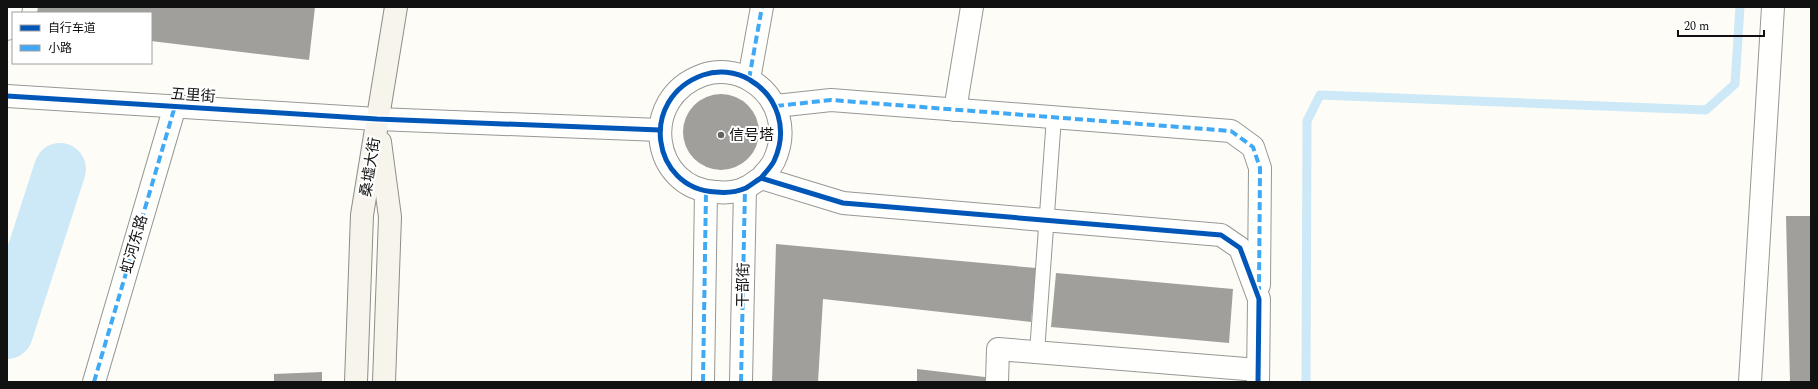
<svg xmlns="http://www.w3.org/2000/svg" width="1818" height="389" viewBox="0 0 1818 389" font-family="Spectral,'Noto Sans SC',serif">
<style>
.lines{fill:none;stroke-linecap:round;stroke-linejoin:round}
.stream{stroke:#cde8f7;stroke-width:9}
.river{stroke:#cde8f7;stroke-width:52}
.building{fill:#a19f9c}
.service-casing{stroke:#979795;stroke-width:16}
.minor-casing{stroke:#979795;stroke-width:24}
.tertiary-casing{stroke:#979795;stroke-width:24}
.secondary-casing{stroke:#8e8d8b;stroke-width:24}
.service{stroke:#fffffe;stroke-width:14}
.minor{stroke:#fffffe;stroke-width:22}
.tertiary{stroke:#fffffe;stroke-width:22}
.secondary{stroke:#f6f4eb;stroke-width:22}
.quiet{stroke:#3fa9f5;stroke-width:4;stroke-dasharray:8 4;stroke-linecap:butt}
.cycleway-casing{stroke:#fff;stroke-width:8}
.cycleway{stroke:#0057b8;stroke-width:5}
.poi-dot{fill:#646362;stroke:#fff;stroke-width:1.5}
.labels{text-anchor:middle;stroke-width:4;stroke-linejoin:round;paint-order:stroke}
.street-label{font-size:15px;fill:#111;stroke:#fff}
.poi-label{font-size:15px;fill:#111;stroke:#fff;text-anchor:start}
</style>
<rect width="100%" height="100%" fill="#fdfcf7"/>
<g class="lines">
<polyline class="stream" points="1306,382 1307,121 1320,95 1706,110 1735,84 1740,7"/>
<polyline class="river" points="7,333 60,169"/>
</g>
<g class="building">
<polygon points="38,7 315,7 309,60 151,41 151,13 37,13"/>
<circle cx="721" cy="132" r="38"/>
<polygon points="1786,216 1811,216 1811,382 1790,382"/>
<polygon points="776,244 1036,268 1031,322 823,299 818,382 772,382"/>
<polygon points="1056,273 1233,289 1229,343 1051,327"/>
<polygon points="917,369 985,377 985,382 917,382"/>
<polygon points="322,372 322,382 274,382 274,374"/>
</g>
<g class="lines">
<defs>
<polyline id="service" points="1037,352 1054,117"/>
<g id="minor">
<polyline points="7,29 11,7"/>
<polyline points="749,79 762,7"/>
<polyline points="776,106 831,100 1231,131 1253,147 1260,168 1259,285"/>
<polyline points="955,110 972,7"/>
<polyline points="377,119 660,130"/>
<path d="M761,178c4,-5 10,-11 13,-17 14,-30 5,-64 -24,-81 -14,-9 -33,-10 -47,-5 -65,23 -52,114 13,117 10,1 21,0 30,-4 5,-3 10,-7 15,-10l82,25 378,32 19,13 19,51 -1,83"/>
<polyline points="94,382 175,106"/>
<polyline points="703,382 706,192"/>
<polyline points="741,382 745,188"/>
<polyline points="997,382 998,349 1258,370"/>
<polyline points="1750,382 1773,7"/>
</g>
<polyline id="tertiary" points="7,96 377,119"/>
<g id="secondary">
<polyline points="380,142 390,217 384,382"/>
<polyline points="356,382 362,215 396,7"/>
</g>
</defs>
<use href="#service" class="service-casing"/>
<use href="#minor" class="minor-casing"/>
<use href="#tertiary" class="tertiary-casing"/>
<use href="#secondary" class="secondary-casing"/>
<use href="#service" class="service"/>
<use href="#minor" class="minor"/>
<use href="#tertiary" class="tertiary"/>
<use href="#secondary" class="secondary"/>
<g class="quiet">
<polyline points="749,79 762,7"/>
<polyline points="776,106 831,100 1231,131 1253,147 1260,168 1259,290"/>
<polyline points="94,382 175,106"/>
<polyline points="703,382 706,192"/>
<polyline points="741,382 745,188"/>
</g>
<defs>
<g id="cycleway">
<polyline points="7,96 377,119 660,130"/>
<path d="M761,178c4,-5 10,-11 13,-17 14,-30 5,-64 -24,-81 -14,-9 -33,-10 -47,-5 -65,23 -52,114 13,117 10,1 21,0 30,-4 5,-3 10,-7 15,-10l82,25 378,32 19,13 19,51 -1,83"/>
</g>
</defs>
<use href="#cycleway" class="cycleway-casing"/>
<use href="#cycleway" class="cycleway"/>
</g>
<circle class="poi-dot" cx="721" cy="135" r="4"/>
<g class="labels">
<g class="street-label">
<text transform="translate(193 95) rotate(4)" y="5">五里街</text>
<text transform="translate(370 167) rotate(-81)" y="5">桑墟大街</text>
<text transform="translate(134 244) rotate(-74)" y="5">虹河东路</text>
<text transform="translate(743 285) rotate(-89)" y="5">干部街</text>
</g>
<g class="poi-label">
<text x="729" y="140">信号塔</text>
</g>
</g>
<rect width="1818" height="389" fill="none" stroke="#111111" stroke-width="16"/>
<rect x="12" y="12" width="140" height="52" fill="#ffffff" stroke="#a0a0a0"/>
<rect x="20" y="25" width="20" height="6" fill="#0057b8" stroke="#a0a0a0"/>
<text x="48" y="32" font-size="12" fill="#111111">自行车道</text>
<rect x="20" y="45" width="20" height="6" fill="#3fa9f5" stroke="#a0a0a0"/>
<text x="48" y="52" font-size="12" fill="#111111">小路</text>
<path d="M1678 30v6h86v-6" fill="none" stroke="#111111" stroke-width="2"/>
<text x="1684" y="30" font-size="12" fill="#111111" stroke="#ffffff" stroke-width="3" paint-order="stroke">20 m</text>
</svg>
